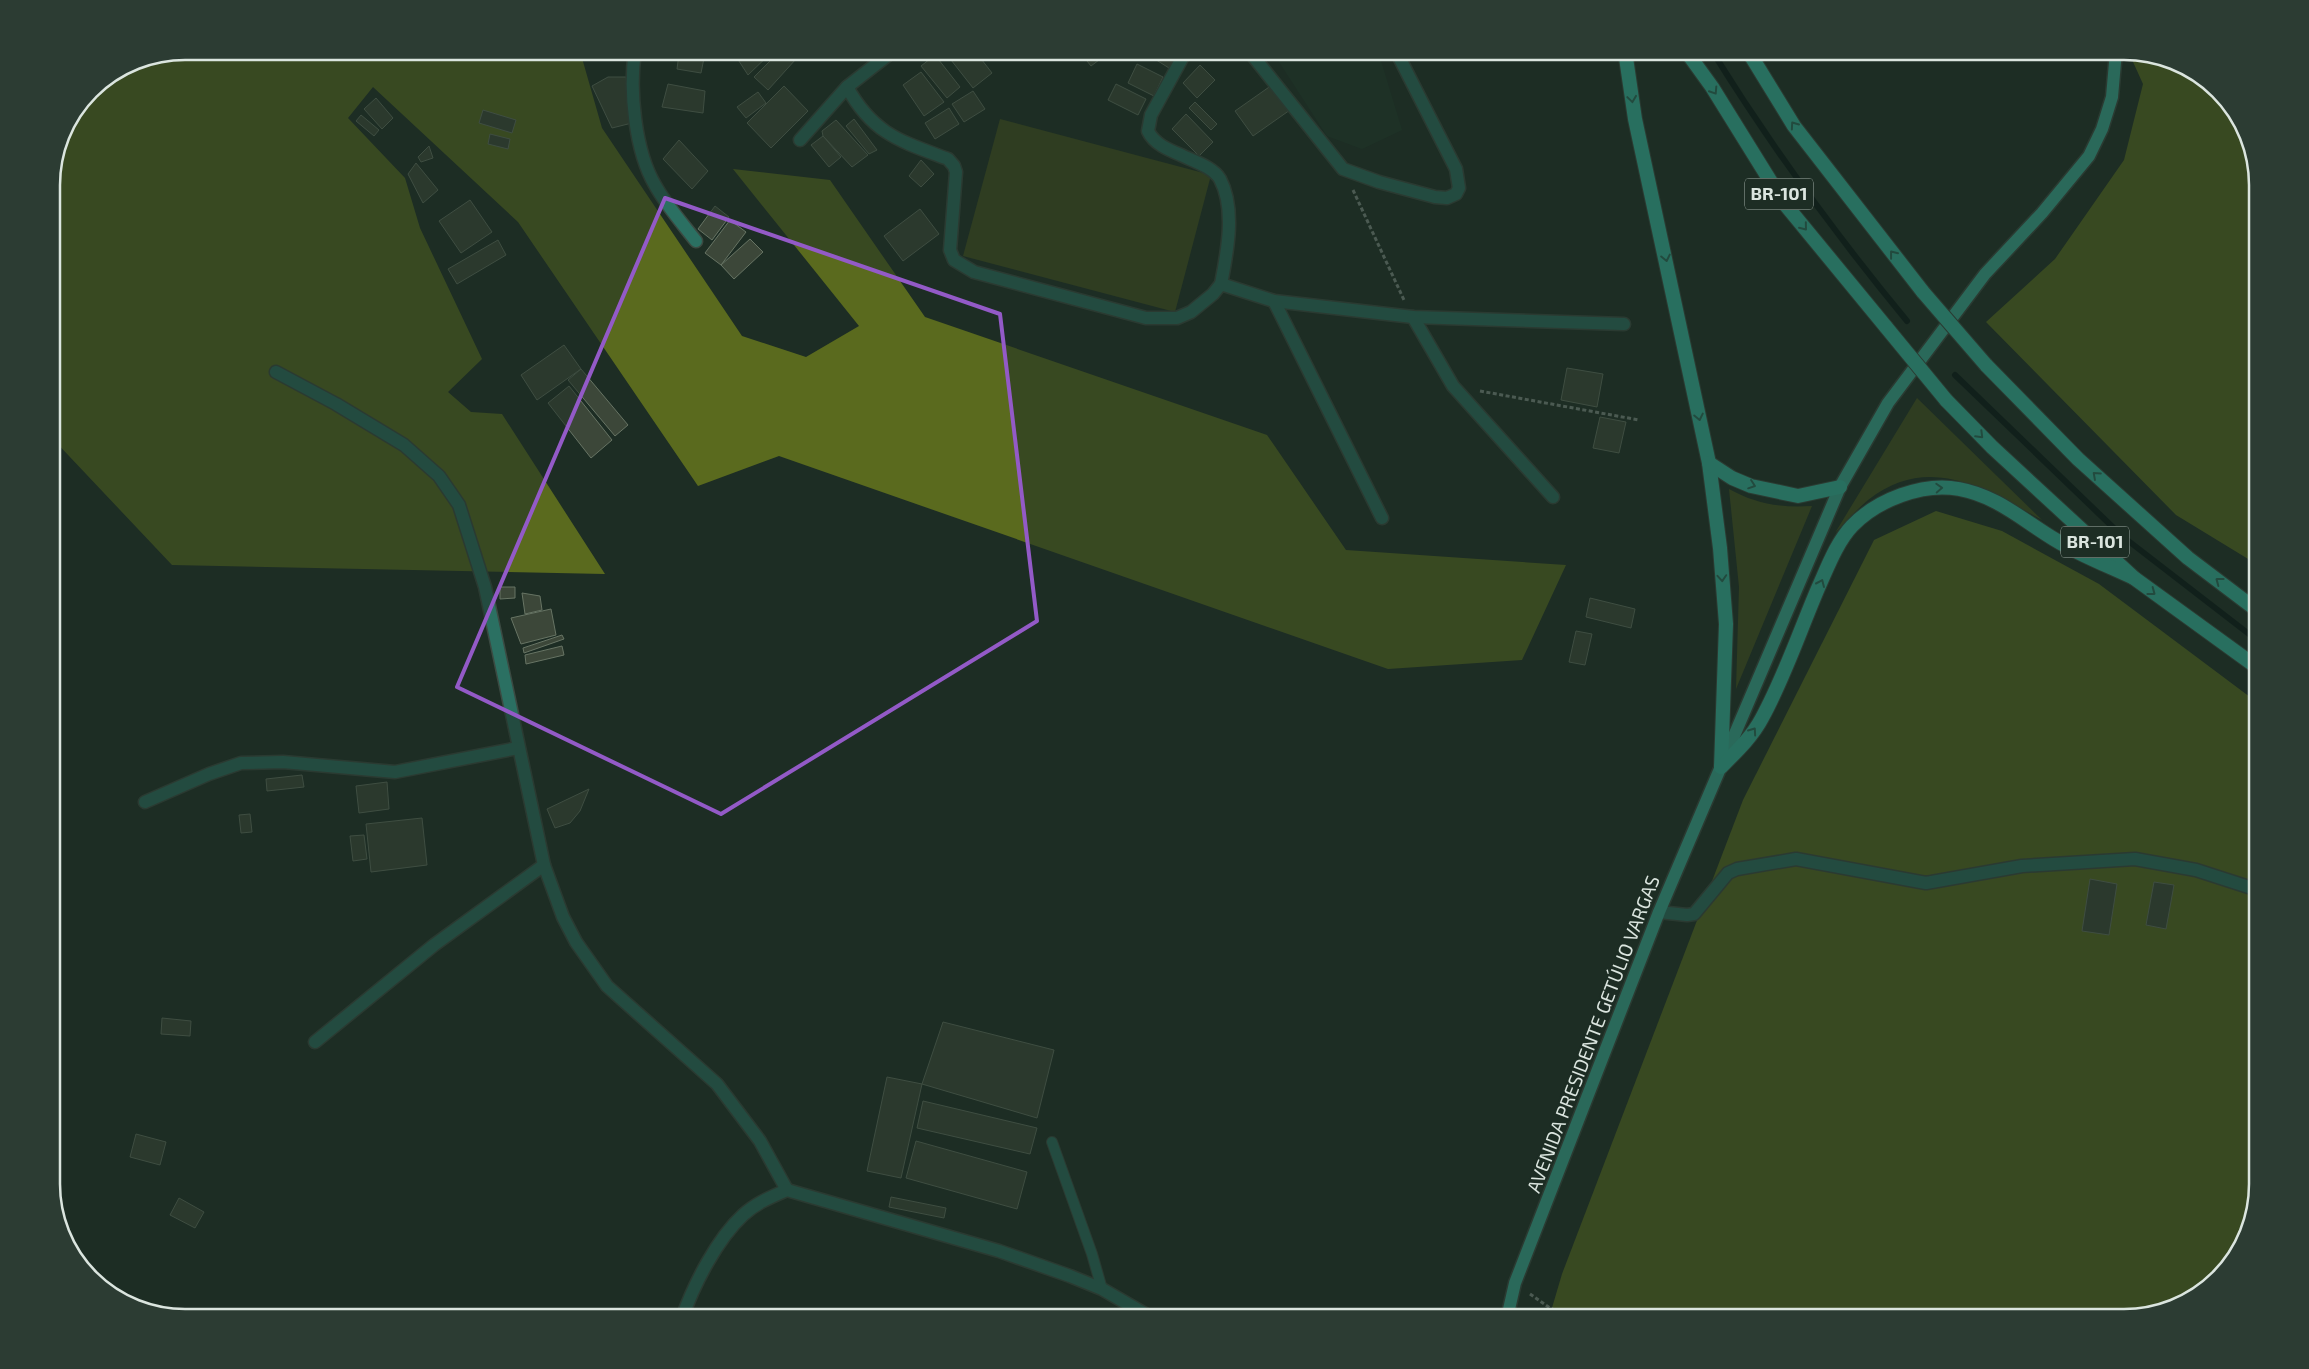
<svg xmlns="http://www.w3.org/2000/svg" width="2309" height="1369" viewBox="0 0 2309 1369" font-family="'Exo 2',sans-serif">
<style>
.built{fill:#1f3729}
.green{fill:#45501d}
.forest{fill:#5a6a1e}
.lines{fill:none;stroke-linecap:round;stroke-linejoin:round}
.stream{stroke:#041111;stroke-width:6}
.building{fill:#3c4739;stroke:#677464}
.service-casing{stroke:#3b4a42;stroke-width:12}
.minor-casing{stroke:#3b4a42;stroke-width:15}
.primary-casing{stroke:#3b4a42;stroke-width:15}
.trunk-casing{stroke:#3b4a42;stroke-width:16}
.path{stroke:#849089;stroke-width:3;stroke-dasharray:4 2.5;stroke-linecap:butt}
.service{stroke:#2b7062;stroke-width:10}
.minor{stroke:#2b7062;stroke-width:12}
.primary{stroke:#3ab19b;stroke-width:12}
.trunk{stroke:#37bea6;stroke-width:14}
.trunk-bridge-casing{stroke:#3b4a42;stroke-width:16;stroke-linecap:butt}
.trunk-bridge{stroke:#37bea6;stroke-width:14}
.oneway{stroke:#296e5e}
.marked{fill:none;stroke:#935ac7;stroke-width:4;stroke-linejoin:round}
.labels{text-anchor:middle;stroke-width:4;stroke-linejoin:round;paint-order:stroke}
.shield{fill:#1d2d24;stroke:#a2aea7;stroke-width:1}
.shield-label{font-size:18px;font-weight:bold;fill:#dbe5df}
.street-label{font-size:19px;fill:#dbe5df;stroke:#1d2d24}
.rim{fill:none;stroke:#dbe5df;stroke-width:2.5}
</style>
<rect width="100%" height="100%" fill="#1d2d24"/>
<polygon class="built" points="1272,51 1378,51 1402,130 1362,149 1327,136"/>
<g class="green">
<polygon points="1000,119 1211,175 1175,312 963,256"/>
<path d="M1917,398l125,122c-57,-31 -113,-68 -174,-20 -12,10 -22,22 -33,33z"/>
<path d="M1729,489c27,15 52,19 83,17l-76,183 3,-102z"/>
</g>
<g class="forest">
<polygon points="185,51 580,51 602,128 742,336 806,357 859,326 733,169 830,180 925,317 1267,435 1346,550 1566,565 1522,660 1388,669 779,456 698,486 518,222 373,87 348,118 405,178 420,228 482,359 448,392 471,412 502,414 605,574 172,565 52,438 52,176 65,126 91,90 134,61"/>
<polygon points="2129,53 2191,69 2240,118 2257,176 2258,565 2176,515 1986,322 2055,259 2124,160 2143,84"/>
<polygon points="1936,511 2002,531 2099,584 2258,703 2258,1184 2240,1251 2191,1300 2124,1318 1549,1318 1562,1274 1743,800 1874,540"/>
</g>
<g class="lines">
<g class="stream">
<path d="M1712,51c59,95 124,184 195,270"/>
<polyline points="1955,375 2122,536 2258,641"/>
</g>
</g>
<g class="building">
<polygon points="739,51 773,51 748,75 735,55"/>
<polygon points="780,51 786,51 796,59 768,90 754,77"/>
<polygon points="858,51 871,51 862,58"/>
<polygon points="944,51 975,51 992,73 973,88"/>
<polygon points="1079,51 1111,51 1091,66"/>
<polygon points="1142,51 1179,51 1169,68"/>
<polygon points="679,54 704,58 701,73 677,69"/>
<polygon points="935,55 960,87 947,98 921,66"/>
<polygon points="1137,64 1163,77 1154,96 1128,83"/>
<polygon points="1200,65 1215,80 1197,98 1183,83"/>
<polygon points="921,72 944,102 924,116 903,85"/>
<polygon points="608,77 626,77 632,123 612,128 592,86"/>
<polygon points="668,84 705,91 703,113 662,107"/>
<polygon points="1116,84 1146,99 1138,115 1108,100"/>
<polygon points="1272,85 1290,110 1253,136 1235,111"/>
<polygon points="784,86 808,111 771,148 747,123"/>
<polygon points="973,91 985,109 964,122 952,104"/>
<polygon points="758,92 766,103 746,118 737,107"/>
<polygon points="376,98 393,118 382,129 364,109"/>
<polygon points="1195,102 1217,124 1211,130 1189,108"/>
<polygon points="949,108 959,124 935,139 925,123"/>
<polygon points="483,110 516,120 512,133 479,123"/>
<polygon points="1186,114 1213,142 1199,156 1172,129"/>
<polygon points="361,115 379,130 374,136 356,121"/>
<polygon points="854,119 877,150 869,154 846,126"/>
<polygon points="836,120 868,155 852,167 823,136 822,131"/>
<polygon points="490,134 510,139 508,149 488,144"/>
<polygon points="823,136 841,157 829,167 811,145"/>
<polygon points="679,140 708,171 692,189 663,159"/>
<polygon points="429,146 433,158 421,162 418,157"/>
<polygon points="921,160 934,174 921,187 909,176"/>
<polygon points="416,163 438,190 423,203 408,174"/>
<polygon points="470,200 492,232 461,253 439,221"/>
<polygon points="715,206 729,217 712,240 698,229"/>
<polygon points="920,209 939,234 903,261 884,236"/>
<polygon points="730,220 746,232 721,265 705,253"/>
<polygon points="750,239 763,252 734,279 721,265"/>
<polygon points="498,240 506,255 457,284 448,269"/>
<polygon points="564,345 581,369 537,400 521,375"/>
<polygon points="1567,368 1603,374 1597,407 1561,400"/>
<polygon points="581,369 628,425 615,436 568,380"/>
<polygon points="569,386 612,440 591,458 548,403"/>
<polygon points="1600,417 1626,422 1619,453 1593,448"/>
<polygon points="500,587 515,587 515,598 500,599"/>
<polygon points="522,593 540,596 542,610 525,614"/>
<polygon points="1590,598 1635,609 1631,628 1586,617"/>
<polygon points="551,609 556,635 521,644 511,618"/>
<polygon points="1576,631 1592,634 1585,665 1569,662"/>
<polygon points="562,635 564,639 524,653 523,648"/>
<polygon points="562,646 564,655 526,664 525,655"/>
<polygon points="302,775 304,787 267,791 266,779"/>
<polygon points="387,782 389,809 359,813 356,786"/>
<polygon points="589,789 580,811 570,823 555,828 547,809"/>
<polygon points="250,814 252,832 241,833 239,815"/>
<polygon points="422,818 427,865 371,872 366,824"/>
<polygon points="364,835 367,859 353,861 350,836"/>
<polygon points="2090,879 2117,884 2109,935 2082,931"/>
<polygon points="2154,882 2174,885 2166,929 2146,925"/>
<polygon points="162,1018 191,1021 190,1036 161,1034"/>
<polygon points="943,1022 1054,1050 1037,1118 922,1084"/>
<polygon points="887,1077 922,1084 901,1178 867,1171"/>
<polygon points="923,1101 1037,1128 1030,1154 917,1128"/>
<polygon points="136,1134 166,1142 160,1165 130,1157"/>
<polygon points="916,1141 1027,1172 1017,1209 906,1178"/>
<polygon points="891,1197 946,1208 944,1218 889,1207"/>
<polygon points="179,1198 204,1212 195,1228 170,1215"/>
</g>
<g class="lines">
<defs>
<polyline id="service" points="1052,1142 1092,1254 1102,1289"/>
<g id="minor">
<path d="M635,51c-6,39 0,100 20,134 11,20 27,38 41,56"/>
<path d="M893,51l-46,36c26,47 53,54 101,72l6,7 2,6 -6,78 4,10 20,12 172,46h31l14,-6 22,-18 8,-10 53,17 139,16 211,7"/>
<path d="M1186,51l-35,64 -3,16c6,13 21,19 33,24 12,6 32,12 39,24 16,30 7,74 1,105"/>
<polyline points="1249,51 1343,169 1379,182 1435,197 1447,198 1456,194 1459,188 1456,169 1396,51"/>
<polyline points="800,140 847,87"/>
<polyline points="1274,301 1382,518"/>
<polyline points="1413,317 1453,386 1553,497"/>
<polyline points="276,372 336,404 404,445 439,476 459,505 485,587 544,865 563,917 576,942 607,986 717,1084 760,1141 787,1190"/>
<polyline points="145,802 209,774 241,763 283,762 395,772 518,748"/>
<polyline points="1659,912 1687,915 1694,914 1728,873 1737,869 1796,859 1926,883 2022,866 2135,859 2196,870 2258,890"/>
<polyline points="315,1042 434,945 544,865"/>
<path d="M682,1318c12,-34 35,-79 61,-103 13,-12 28,-18 44,-25l212,61 71,25 32,13 50,29"/>
</g>
<polyline id="primary" points="1507,1318 1515,1283 1659,912 1840,487 1888,403 1985,274 2042,213 2089,156 2102,129 2112,97 2116,51"/>
<g id="trunk">
<polyline points="1625,51 1635,119 1709,463 1720,548 1726,624 1721,767"/>
<polyline points="1686,51 1712,87 1784,203 1886,327"/>
<polyline points="1748,51 1794,126 1923,292"/>
<polyline points="1986,365 2078,459 2188,558 2258,611"/>
<polyline points="1946,400 1992,447 2134,578 2258,668"/>
<polyline points="1709,463 1732,478 1751,486 1798,496 1840,487"/>
<path d="M1721,767c15,-15 31,-30 41,-49 23,-42 38,-88 57,-132 9,-20 18,-44 33,-60 25,-26 71,-44 107,-37 34,6 59,27 87,45 27,18 58,30 88,44"/>
</g>
</defs>
<use href="#service" class="service-casing"/>
<use href="#minor" class="minor-casing"/>
<use href="#primary" class="primary-casing"/>
<use href="#trunk" class="trunk-casing"/>
<g class="path">
<polyline points="1353,190 1404,300"/>
<polyline points="1480,391 1639,420"/>
<polyline points="1530,1294 1550,1308 1574,1318"/>
</g>
<use href="#service" class="service"/>
<use href="#minor" class="minor"/>
<use href="#primary" class="primary"/>
<use href="#trunk" class="trunk"/>
<defs>
<g id="trunk-bridge">
<polyline points="1923,292 1986,365"/>
<polyline points="1886,327 1946,400"/>
</g>
</defs>
<use href="#trunk-bridge" class="trunk-bridge-casing"/>
<use href="#trunk-bridge" class="trunk-bridge"/>
</g>
<defs><path id="oneway-chevron" d="M-2-3.5L2.5 0L-2 3.5" fill="none" stroke-width="1.6" stroke-linecap="round" stroke-linejoin="round" transform="scale(1.25)"/></defs>
<g class="oneway">
<use href="#oneway-chevron" transform="translate(1714 91) rotate(57)"/>
<use href="#oneway-chevron" transform="translate(1632 99) rotate(82)"/>
<use href="#oneway-chevron" transform="translate(1794 125) rotate(-125)"/>
<use href="#oneway-chevron" transform="translate(1804 227) rotate(51)"/>
<use href="#oneway-chevron" transform="translate(1893 254) rotate(-128)"/>
<use href="#oneway-chevron" transform="translate(1666 258) rotate(78)"/>
<use href="#oneway-chevron" transform="translate(1699 417) rotate(78)"/>
<use href="#oneway-chevron" transform="translate(1980 435) rotate(45)"/>
<use href="#oneway-chevron" transform="translate(2096 475) rotate(-138)"/>
<use href="#oneway-chevron" transform="translate(1752 485) rotate(19)"/>
<use href="#oneway-chevron" transform="translate(1939 488) rotate(-3)"/>
<use href="#oneway-chevron" transform="translate(1722 578) rotate(86)"/>
<use href="#oneway-chevron" transform="translate(2219 581) rotate(-143)"/>
<use href="#oneway-chevron" transform="translate(1821 583) rotate(-66)"/>
<use href="#oneway-chevron" transform="translate(2152 592) rotate(37)"/>
<use href="#oneway-chevron" transform="translate(1753 731) rotate(-55)"/>
</g>
<path d="M0 0H2309V1369H0ZM665,198l335,116 37,307 -316,193 -264,-127z" fill="#1d2d24" fill-opacity=".55" fill-rule="evenodd"/>
<path class="marked" d="M665,198l335,116 37,307 -316,193 -264,-127z"/>
<g class="labels">
<g class="shield">
<rect x="1745" y="178.5" width="68" height="31" rx="4"/>
<rect x="2061" y="526.5" width="68" height="31" rx="4"/>
</g>
<g class="shield-label">
<text x="1779" y="200">BR-101</text>
<text x="2095" y="548">BR-101</text>
</g>
<g class="street-label">
<text transform="translate(1593 1034) rotate(-69)" y="7">AVENIDA PRESIDENTE GETÚLIO VARGAS</text>
</g>
</g>
<path d="M0 0H2309V1369H0ZM185 60H2124A125 125 0 0 1 2249 185V1184A125 125 0 0 1 2124 1309H185A125 125 0 0 1 60 1184V185A125 125 0 0 1 185 60Z" fill="#2c3c33" fill-rule="evenodd"/>
<path class="rim" d="M185 60H2124A125 125 0 0 1 2249 185V1184A125 125 0 0 1 2124 1309H185A125 125 0 0 1 60 1184V185A125 125 0 0 1 185 60Z"/>
</svg>
